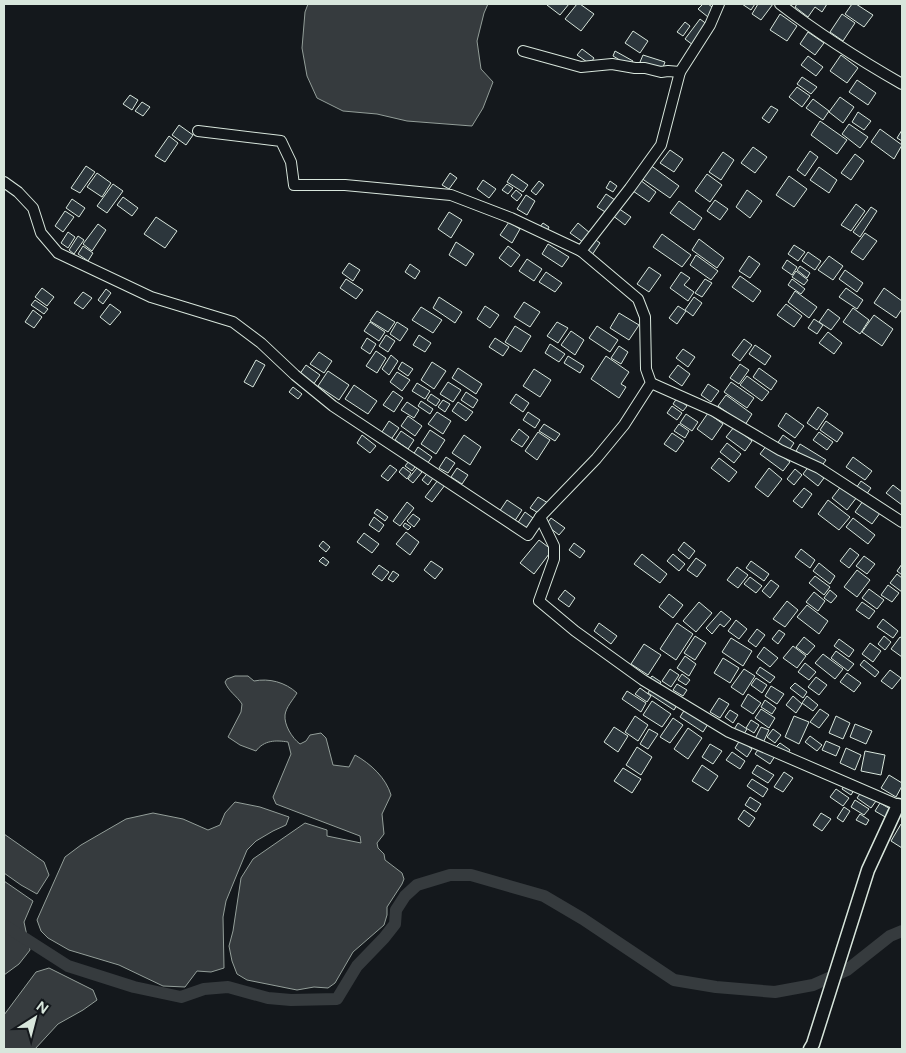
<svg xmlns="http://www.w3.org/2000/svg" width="906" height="1053" viewBox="0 0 906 1053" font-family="Figtree,sans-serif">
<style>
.water{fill:#363b3e;stroke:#939e99}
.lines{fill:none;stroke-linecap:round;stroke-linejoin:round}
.canal{stroke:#363b3e;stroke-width:12}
.building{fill:#2c363c;stroke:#d8e6dc}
.minor-casing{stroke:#d8e6dc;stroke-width:12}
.tertiary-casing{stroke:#d8e6dc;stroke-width:15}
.minor{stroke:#14181c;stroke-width:10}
.tertiary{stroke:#14181c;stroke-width:12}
</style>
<rect width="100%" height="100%" fill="#14181c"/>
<g class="water">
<polygon points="308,4 488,4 484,13 477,41 481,69 493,82 483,108 472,126 407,121 377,114 343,111 317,98 307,76 302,48 305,12"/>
<path d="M235,676h13l6,5c15,-3 31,1 43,12 -4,7 -11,14 -12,22 -1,10 7,23 15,29l6,-3 4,-6 11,-2 5,5 7,27 16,2 6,-12c16,9 31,23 36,40l-9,19 2,20 -7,9 1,5 6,6 1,6 17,13 2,6 -2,5 -15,23v8l-3,10 -31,27 -18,31 -7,5 -14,-1 -17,3 -50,-10 -10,-6 -5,-13 -3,-15 4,-15 8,-53 12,-19 52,-36 22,7v6l34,7 -1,-7 -84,-32 -3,-7 18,-43 -3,-12c-12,-2 -24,-2 -32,9l-16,-6 -12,-8 13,-25 1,-8c-5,-8 -14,-13 -17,-22l2,-3z"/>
<polygon points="235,802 260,807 289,817 286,825 273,831 256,841 247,850 242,862 226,901 223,917 224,968 211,972 197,971 185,987 163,986 119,965 69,950 48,938 41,931 37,920 65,857 81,845 126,819 153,813 183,819 208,830 220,825 225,813"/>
<polygon points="4,834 44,862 49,875 37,894 21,885 4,873"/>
<polygon points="4,881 33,901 24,922 30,950 19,964 4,975"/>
<polygon points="49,968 93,990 97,1000 83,1010 58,1024 35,1049 4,1049 4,1015 36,972"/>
</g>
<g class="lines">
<polyline class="canal" points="4,925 68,966 134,987 181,997 204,989 228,987 268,998 291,1000 337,999 357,966 384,938 395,924 396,910 405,896 417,885 450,875 471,875 544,896 583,919 674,980 716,987 775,992 813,985 847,970 890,936 902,931"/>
</g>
<g class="building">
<polygon points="548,4 569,4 560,15 547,5"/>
<polygon points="577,4 580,4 594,14 581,31 565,19"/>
<polygon points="703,4 708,4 715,9 708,17 698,9"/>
<polygon points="742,4 755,4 751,10"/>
<polygon points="758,4 773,4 761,20 752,14"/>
<polygon points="797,4 827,4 822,12 815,7 808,17 795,7"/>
<polygon points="852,4 856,4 873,15 864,27 845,14"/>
<polygon points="780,14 797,26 787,41 770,30"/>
<polygon points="842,14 855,23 843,41 830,32"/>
<polygon points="700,19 708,25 693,45 685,39"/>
<polygon points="685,22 690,26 683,36 677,32"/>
<polygon points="633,31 648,41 640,53 625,43"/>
<polygon points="808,32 824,43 815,55 800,44"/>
<polygon points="582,49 594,58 590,64 577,55"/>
<polygon points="615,51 633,61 630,66 613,56"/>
<polygon points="643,55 665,62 662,70 640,62"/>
<polygon points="841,55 858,68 847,83 830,71"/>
<polygon points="808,56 823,67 816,76 801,65"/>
<polygon points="802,77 817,87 811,94 797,84"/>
<polygon points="857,80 876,93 868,105 849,92"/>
<polygon points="797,87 810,96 802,107 789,97"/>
<polygon points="130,95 138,100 132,110 123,104"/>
<polygon points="840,97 854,107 843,123 829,112"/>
<polygon points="813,99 829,111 823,120 806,108"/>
<polygon points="142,102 150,107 143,116 135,111"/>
<polygon points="771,106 778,110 769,123 762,118"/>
<polygon points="858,112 871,121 864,130 852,122"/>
<polygon points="820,121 847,140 837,154 811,135"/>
<polygon points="849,124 868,137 860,148 842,134"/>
<polygon points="179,125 193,135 186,145 172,135"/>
<polygon points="880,129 902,145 894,159 871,142"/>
<polygon points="902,130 902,141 897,138"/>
<polygon points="169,136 178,143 165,162 155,156"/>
<polygon points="753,147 767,157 755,173 741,163"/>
<polygon points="670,150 683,159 674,172 660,163"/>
<polygon points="810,151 818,157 805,176 797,170"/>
<polygon points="723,152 734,160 721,180 709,172"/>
<polygon points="855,154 864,161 851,180 841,173"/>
<polygon points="650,165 679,186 670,198 641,178"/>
<polygon points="86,166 95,172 80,193 71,188"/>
<polygon points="819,167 837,180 829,193 810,180"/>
<polygon points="97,173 111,183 102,197 87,187"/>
<polygon points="450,173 457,178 449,189 442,185"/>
<polygon points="512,174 528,185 523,192 507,182"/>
<polygon points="707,174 722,185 710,202 695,191"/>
<polygon points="789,176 807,189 794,207 776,195"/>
<polygon points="483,180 496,189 489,198 477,189"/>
<polygon points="640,180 656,192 649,202 633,191"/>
<polygon points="539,181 544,185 536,195 531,191"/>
<polygon points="610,181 617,186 613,192 606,188"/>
<polygon points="113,184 123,191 107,213 97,206"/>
<polygon points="507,184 513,188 508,194 502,190"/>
<polygon points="516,190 522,195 517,201 511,196"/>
<polygon points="747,190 762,201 750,218 736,207"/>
<polygon points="606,194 615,200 607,213 597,207"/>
<polygon points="526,195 535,201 527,215 517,209"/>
<polygon points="123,197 138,208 132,216 117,205"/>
<polygon points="72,199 85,208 79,217 66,208"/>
<polygon points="715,200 728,209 720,220 707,211"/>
<polygon points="679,201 702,218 694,230 670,213"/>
<polygon points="856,204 865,211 851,231 841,225"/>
<polygon points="871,207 877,211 860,237 853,232"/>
<polygon points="618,208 631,217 625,225 612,215"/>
<polygon points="65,211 74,217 63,232 55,226"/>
<polygon points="449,212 462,220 451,238 438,229"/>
<polygon points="156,217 177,231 165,248 144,234"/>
<polygon points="509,222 520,229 512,243 500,235"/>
<polygon points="543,223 549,227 546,233 539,228"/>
<polygon points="578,223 590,233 583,242 570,233"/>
<polygon points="98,224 106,230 92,251 83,244"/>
<polygon points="68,232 75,237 68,248 61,243"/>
<polygon points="865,233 877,241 863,260 851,252"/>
<polygon points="662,234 691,255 682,267 653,247"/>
<polygon points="78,236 84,240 74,254 69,250"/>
<polygon points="593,238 600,243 592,255 585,249"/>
<polygon points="699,239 724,258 717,268 692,250"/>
<polygon points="456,242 474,254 466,266 449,255"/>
<polygon points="548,244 569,257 562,267 542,254"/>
<polygon points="794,245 805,252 798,261 788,254"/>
<polygon points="83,246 93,253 88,261 78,254"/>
<polygon points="508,246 520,255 511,267 499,258"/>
<polygon points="808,252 821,261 815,270 802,261"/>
<polygon points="696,255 718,271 711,280 690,265"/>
<polygon points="749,256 760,264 750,278 739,271"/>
<polygon points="829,256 843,266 833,280 818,270"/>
<polygon points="527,259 542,269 534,281 519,271"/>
<polygon points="787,260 797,267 792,275 782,268"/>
<polygon points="349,263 360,270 353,281 342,273"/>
<polygon points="410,264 420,271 415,279 405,272"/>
<polygon points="800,266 810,273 807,278 797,270"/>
<polygon points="649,267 661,275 649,292 637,284"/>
<polygon points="845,270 863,283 857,292 839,279"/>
<polygon points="796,271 808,280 804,285 792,277"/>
<polygon points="546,272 562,283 555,292 539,282"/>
<polygon points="681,272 690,278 684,285 694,292 688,301 670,288"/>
<polygon points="740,276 761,291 753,302 732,287"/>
<polygon points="346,279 363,290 356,299 340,288"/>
<polygon points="705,279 712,283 702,297 695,293"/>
<polygon points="792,279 805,289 801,294 788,285"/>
<polygon points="42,288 54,297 47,306 35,297"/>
<polygon points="846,288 863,300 857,309 839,297"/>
<polygon points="884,288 902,301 902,309 896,318 874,303"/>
<polygon points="106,289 111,293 103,304 98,300"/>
<polygon points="795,291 817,307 809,318 788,302"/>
<polygon points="83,292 92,298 83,309 74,303"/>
<polygon points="439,297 462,312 455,323 433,308"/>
<polygon points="694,297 702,303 693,316 685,310"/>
<polygon points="35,300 48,309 44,314 31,305"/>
<polygon points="524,302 540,312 530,327 514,317"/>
<polygon points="110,304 121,312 110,325 100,317"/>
<polygon points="786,304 802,316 794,327 777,315"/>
<polygon points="485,306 499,315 490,328 477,319"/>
<polygon points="678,306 686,311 677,324 669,318"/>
<polygon points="421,307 442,320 433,333 412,320"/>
<polygon points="853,308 869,320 860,334 843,322"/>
<polygon points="828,309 840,318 831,330 819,322"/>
<polygon points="33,310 42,317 34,328 25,322"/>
<polygon points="377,311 395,322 388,332 370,321"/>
<polygon points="619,313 639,325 629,340 610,328"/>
<polygon points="874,315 893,329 882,346 862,332"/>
<polygon points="814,319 823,325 817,334 808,328"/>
<polygon points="370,322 385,332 379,341 364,331"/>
<polygon points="397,322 408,329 400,341 390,334"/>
<polygon points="557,322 568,328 558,343 547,336"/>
<polygon points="515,326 531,336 521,352 505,342"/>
<polygon points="597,326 618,340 610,352 589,338"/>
<polygon points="571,331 584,340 575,355 561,345"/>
<polygon points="828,332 842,343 834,354 819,343"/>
<polygon points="386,335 395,341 388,352 379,346"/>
<polygon points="419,335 431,343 425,352 413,345"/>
<polygon points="367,338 376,344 370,354 361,348"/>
<polygon points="495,338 509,347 503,356 489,347"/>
<polygon points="744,339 752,345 740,361 732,355"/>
<polygon points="550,344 565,354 559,362 545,353"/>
<polygon points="755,345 771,356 765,365 749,354"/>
<polygon points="619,346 628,352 621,364 611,358"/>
<polygon points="683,349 695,357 688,367 676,358"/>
<polygon points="376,351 386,358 377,373 366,366"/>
<polygon points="319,352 332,361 324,373 310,364"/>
<polygon points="391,355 398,361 389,375 382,369"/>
<polygon points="568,356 584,366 580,373 564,363"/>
<polygon points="606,356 629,372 621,384 626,387 619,398 591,379"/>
<polygon points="256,360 265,365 253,387 244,382"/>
<polygon points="402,362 413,369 408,376 398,369"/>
<polygon points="432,362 446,371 434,389 421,380"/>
<polygon points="740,364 749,370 739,384 730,378"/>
<polygon points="306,365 320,375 313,385 299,375"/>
<polygon points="678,365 690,374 682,386 669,377"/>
<polygon points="458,368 482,384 476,394 452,378"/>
<polygon points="759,368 777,381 771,390 753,377"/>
<polygon points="534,369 551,380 540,397 523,386"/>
<polygon points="328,371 349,385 339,400 318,386"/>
<polygon points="397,372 410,380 402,391 390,382"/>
<polygon points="747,376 769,392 762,401 740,385"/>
<polygon points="448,382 461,390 453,402 440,394"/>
<polygon points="731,382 754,398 747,408 724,392"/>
<polygon points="417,383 430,391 425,399 412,391"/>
<polygon points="708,384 719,391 711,402 701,395"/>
<polygon points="354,385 377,401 368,414 345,399"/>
<polygon points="293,387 302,394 298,399 289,392"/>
<polygon points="393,391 403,398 394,412 383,405"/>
<polygon points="466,392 478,400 473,408 461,400"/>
<polygon points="431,394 440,400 436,406 427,400"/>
<polygon points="516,394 529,403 523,412 510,403"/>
<polygon points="726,395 752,414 745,425 718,406"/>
<polygon points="677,398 687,406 683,411 673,404"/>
<polygon points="443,400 450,404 445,412 438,407"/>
<polygon points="421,401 433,409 430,414 418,406"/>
<polygon points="407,402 419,410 414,418 401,410"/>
<polygon points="458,402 473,412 466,421 452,411"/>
<polygon points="672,406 682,413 677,420 667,413"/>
<polygon points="818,407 828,414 817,430 807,423"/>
<polygon points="437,412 451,421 443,434 428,424"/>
<polygon points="528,412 540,420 535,428 523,420"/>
<polygon points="708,413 723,424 712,440 697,429"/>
<polygon points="786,413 804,426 795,438 778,426"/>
<polygon points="686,414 698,422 692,431 680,423"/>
<polygon points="408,416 422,426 415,436 401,426"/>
<polygon points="389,421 399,428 390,441 380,435"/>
<polygon points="826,421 843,433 837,442 820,430"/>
<polygon points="544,424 560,434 555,441 539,431"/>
<polygon points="679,424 689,431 685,438 674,431"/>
<polygon points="734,427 752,441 745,451 726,437"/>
<polygon points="519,429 529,437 522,447 511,440"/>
<polygon points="430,430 445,440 436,454 421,444"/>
<polygon points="401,431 414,440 408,449 395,440"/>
<polygon points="538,432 550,440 537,460 525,451"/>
<polygon points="819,432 833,442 827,450 813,440"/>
<polygon points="672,433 684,441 676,452 664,444"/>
<polygon points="362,435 376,446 370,453 357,443"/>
<polygon points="464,435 481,447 470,465 452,453"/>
<polygon points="783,435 794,443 788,452 777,444"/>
<polygon points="727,443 741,454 734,463 720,452"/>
<polygon points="800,444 826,460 821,467 796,451"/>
<polygon points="767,445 790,462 783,471 760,454"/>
<polygon points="418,447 432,457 427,464 413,455"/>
<polygon points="446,457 455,463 448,473 439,468"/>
<polygon points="853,457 872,471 865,480 846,467"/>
<polygon points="719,458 737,472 729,482 711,468"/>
<polygon points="409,461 415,467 412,471 405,466"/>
<polygon points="390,465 397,470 388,481 381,476"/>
<polygon points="809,466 824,478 818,486 803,474"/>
<polygon points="403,467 411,473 407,479 399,472"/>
<polygon points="417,468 422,472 413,483 408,479"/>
<polygon points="457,468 468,475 462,484 451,477"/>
<polygon points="769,468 782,479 768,497 755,487"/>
<polygon points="795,469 802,475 794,485 787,479"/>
<polygon points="429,471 435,475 428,485 422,480"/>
<polygon points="438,480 445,485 432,502 425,497"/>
<polygon points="861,481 871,488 866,495 856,488"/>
<polygon points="842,485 857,497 847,510 832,498"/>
<polygon points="893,485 902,492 902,505 886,493"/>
<polygon points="804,488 812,494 802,508 793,501"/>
<polygon points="538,497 548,503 540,514 530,508"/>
<polygon points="507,500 522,510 514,522 499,512"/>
<polygon points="828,500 850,517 839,530 818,514"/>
<polygon points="863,501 880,513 872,524 855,512"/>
<polygon points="407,502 414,508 400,526 393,521"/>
<polygon points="377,509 388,517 385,521 374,513"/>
<polygon points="525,512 533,518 525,530 517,524"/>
<polygon points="413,514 420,519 414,527 407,521"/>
<polygon points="374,517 384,525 379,532 369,525"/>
<polygon points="551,518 565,528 559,535 546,525"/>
<polygon points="853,518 875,535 868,544 846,527"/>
<polygon points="405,523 411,527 408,530 403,526"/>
<polygon points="406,532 419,542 410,555 396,544"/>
<polygon points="364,533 379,544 372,553 357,542"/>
<polygon points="539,540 552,550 534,574 520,563"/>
<polygon points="323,541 330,547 326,552 319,546"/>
<polygon points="684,542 695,551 689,559 678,550"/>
<polygon points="574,543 585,551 580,558 569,550"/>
<polygon points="850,548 859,555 849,568 840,561"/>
<polygon points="801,549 815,560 810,568 795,557"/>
<polygon points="642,554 667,574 660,583 634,564"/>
<polygon points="673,554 685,564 679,571 667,561"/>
<polygon points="864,556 875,564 867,574 856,566"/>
<polygon points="323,557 329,562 326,566 319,561"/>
<polygon points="696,558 706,565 697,577 687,570"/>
<polygon points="431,561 443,569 435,579 424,570"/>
<polygon points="751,561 769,574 764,581 746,568"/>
<polygon points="819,563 835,576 830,584 813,571"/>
<polygon points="902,564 902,575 897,571"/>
<polygon points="379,565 389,572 382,581 372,574"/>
<polygon points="737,567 748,575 738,588 727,580"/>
<polygon points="857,570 870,580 857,597 844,587"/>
<polygon points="393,571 399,575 393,582 388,579"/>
<polygon points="897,574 902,578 902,592 890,583"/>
<polygon points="815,576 830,587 824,595 809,583"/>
<polygon points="750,577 762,586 756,593 744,584"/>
<polygon points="771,580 779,586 770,598 762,591"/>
<polygon points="888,585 899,593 892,602 881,595"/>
<polygon points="869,589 884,600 877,609 862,598"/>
<polygon points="565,590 575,598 569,607 558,599"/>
<polygon points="830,590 837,596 831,603 824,598"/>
<polygon points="814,592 825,601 818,611 806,602"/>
<polygon points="669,594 683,605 673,618 659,607"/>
<polygon points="787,601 798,610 785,627 773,619"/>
<polygon points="699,602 712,613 696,632 683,621"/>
<polygon points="862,602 875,611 869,619 856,610"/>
<polygon points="807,605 828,621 819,634 797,617"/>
<polygon points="721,611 731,619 724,627 720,624 712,634 706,628"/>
<polygon points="883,619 898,631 893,638 877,627"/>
<polygon points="736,620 747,629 739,639 728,631"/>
<polygon points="599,623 617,636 611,644 594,631"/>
<polygon points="677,623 693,634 676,660 660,649"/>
<polygon points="757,629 765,635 756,647 748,641"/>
<polygon points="779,630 785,634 778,644 772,639"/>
<polygon points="695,636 706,643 695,660 684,653"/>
<polygon points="884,636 891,642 885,650 878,644"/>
<polygon points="804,637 815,646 807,655 796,647"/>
<polygon points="900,637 902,638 902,657 891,649"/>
<polygon points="731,638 752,651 743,666 722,652"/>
<polygon points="839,639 854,650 849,657 834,646"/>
<polygon points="870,643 881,651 873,662 862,654"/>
<polygon points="644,644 661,655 648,675 631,664"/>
<polygon points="793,646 806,656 797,668 783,658"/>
<polygon points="764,647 778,658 770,667 757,657"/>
<polygon points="836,651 854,664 848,671 831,658"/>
<polygon points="823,654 843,669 835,679 815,663"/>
<polygon points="685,656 696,664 689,676 677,668"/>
<polygon points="723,658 739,668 730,683 714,673"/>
<polygon points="864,660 879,672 875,677 860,665"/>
<polygon points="805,663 816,672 809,680 798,672"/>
<polygon points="760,667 775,677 770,683 756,673"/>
<polygon points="670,669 679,675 671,687 662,681"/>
<polygon points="744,669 755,676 743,695 731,687"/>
<polygon points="890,670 901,678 892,689 881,681"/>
<polygon points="847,673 861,683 854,692 840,682"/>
<polygon points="682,674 690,680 686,685 678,680"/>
<polygon points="652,676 661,682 658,687 648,681"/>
<polygon points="816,677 827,685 819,695 808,687"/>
<polygon points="756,678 767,685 762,693 751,685"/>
<polygon points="795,683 807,692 803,698 790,688"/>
<polygon points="677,684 687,690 683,696 673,690"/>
<polygon points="652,686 678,703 674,710 648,693"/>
<polygon points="771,686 784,694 777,704 765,696"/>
<polygon points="640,688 651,696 647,702 635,694"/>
<polygon points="627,691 646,703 641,712 622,699"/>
<polygon points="748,694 761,703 753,714 741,706"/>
<polygon points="793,696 802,704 796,713 786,705"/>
<polygon points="807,696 818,705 813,711 802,703"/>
<polygon points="719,698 729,704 720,718 710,712"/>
<polygon points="765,700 776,708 772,714 761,707"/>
<polygon points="652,701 671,714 662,727 643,715"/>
<polygon points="685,709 708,724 703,732 680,717"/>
<polygon points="761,709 775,718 769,728 755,718"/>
<polygon points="820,709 829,715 819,728 810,722"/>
<polygon points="730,710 738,715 733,723 725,717"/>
<polygon points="635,716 648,725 638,741 625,732"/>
<polygon points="794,716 809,722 799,744 785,737"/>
<polygon points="836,716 850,723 843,739 829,733"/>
<polygon points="673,718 683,725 670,743 660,737"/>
<polygon points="751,720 759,725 754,733 746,728"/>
<polygon points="738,723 747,729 742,737 733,731"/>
<polygon points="855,724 872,731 866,744 850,737"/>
<polygon points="614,727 628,736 618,752 604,742"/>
<polygon points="761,727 769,730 763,743 755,739"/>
<polygon points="688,728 702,738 688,759 674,749"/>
<polygon points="649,729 658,734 648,749 640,744"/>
<polygon points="773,729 781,735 775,743 767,737"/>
<polygon points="810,736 822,745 817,751 805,742"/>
<polygon points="740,740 752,749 747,757 735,748"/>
<polygon points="826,741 840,747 836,756 822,750"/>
<polygon points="780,743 790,750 786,756 775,748"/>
<polygon points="710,744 722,751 713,764 702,757"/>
<polygon points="637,747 652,757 641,775 626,765"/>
<polygon points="760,747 775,756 770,764 755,754"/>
<polygon points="846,748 861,755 855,770 840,763"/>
<polygon points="865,751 885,755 881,775 861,771"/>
<polygon points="732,752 745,761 740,769 726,760"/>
<polygon points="702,765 718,776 708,791 692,781"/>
<polygon points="757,765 774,775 768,783 752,773"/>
<polygon points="623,768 641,779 632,793 614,781"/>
<polygon points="784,772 793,778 783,792 774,787"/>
<polygon points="889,775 902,783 902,786 896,797 881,788"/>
<polygon points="752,779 768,789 763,797 747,786"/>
<polygon points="845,784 854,790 851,795 842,789"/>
<polygon points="836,789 849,798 843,806 830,797"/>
<polygon points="862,791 876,801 871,808 857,798"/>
<polygon points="750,797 761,804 756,812 745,805"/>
<polygon points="855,800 869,809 864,815 851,807"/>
<polygon points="880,803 892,810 887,818 875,811"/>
<polygon points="844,807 850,811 843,822 837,818"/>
<polygon points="744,810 755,818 749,827 738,819"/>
<polygon points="821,813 831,819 822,831 813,825"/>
<polygon points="860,814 869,820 866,825 856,820"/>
<polygon points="901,824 902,825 902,848 891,841"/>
</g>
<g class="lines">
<defs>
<g id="minor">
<path d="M780,4c39,30 80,56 122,80"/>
<polyline points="523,51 581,67 612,64 635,68 645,68 661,72 668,71 680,72"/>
<polyline points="198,131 281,141 291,162 294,185 345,185 451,195 511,218 581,251"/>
<polyline points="4,182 18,192 33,208 41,233 58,253 151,297 233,322 261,343 295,375 333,406 528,535 540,517 554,546 554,559 539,601 575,631 643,680 729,732 898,805"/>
<polyline points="651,383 714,411 780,450 819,468 902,522"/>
<polyline points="540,517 596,459 624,425 651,383 646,369 645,317 638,299 581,251 630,188 661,145 680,72 710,25 719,4"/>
</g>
<polyline id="tertiary" points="810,1049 813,1044 868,870 898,805 902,806"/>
</defs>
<use href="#minor" class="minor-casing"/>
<use href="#tertiary" class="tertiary-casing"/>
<use href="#minor" class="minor"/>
<use href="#tertiary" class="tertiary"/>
</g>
<rect width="906" height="1053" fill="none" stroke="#d8e6dc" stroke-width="10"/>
<g transform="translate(35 1018) rotate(36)" stroke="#14181c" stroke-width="4" paint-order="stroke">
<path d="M0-4L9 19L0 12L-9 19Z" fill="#d8e6dc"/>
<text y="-8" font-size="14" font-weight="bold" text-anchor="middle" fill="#d8e6dc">N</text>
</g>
</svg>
